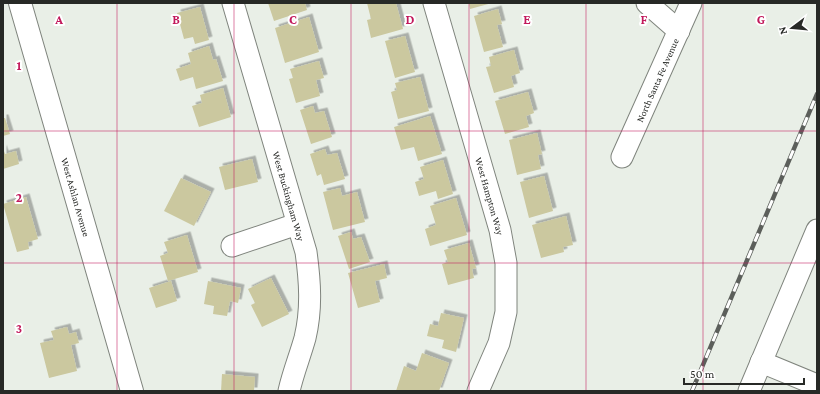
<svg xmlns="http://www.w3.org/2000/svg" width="820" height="394" viewBox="0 0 820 394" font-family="'Crimson Pro',serif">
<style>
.building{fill:#cbc89f;filter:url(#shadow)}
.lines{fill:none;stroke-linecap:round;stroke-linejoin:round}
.minor-casing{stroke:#7f847d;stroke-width:23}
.major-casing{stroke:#7f847d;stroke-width:24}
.minor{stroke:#fff;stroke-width:21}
.major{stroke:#fff;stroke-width:22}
.rail-casing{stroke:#5c5f5b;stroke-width:4.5}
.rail{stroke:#fff;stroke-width:3;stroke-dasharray:9;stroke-linecap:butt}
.grid{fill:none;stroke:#c2185b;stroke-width:1;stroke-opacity:0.55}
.labels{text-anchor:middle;stroke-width:4;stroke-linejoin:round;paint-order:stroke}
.street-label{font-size:10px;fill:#272926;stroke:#fff}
.grid-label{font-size:13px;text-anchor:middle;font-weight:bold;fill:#c2185b;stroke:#fff;stroke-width:4;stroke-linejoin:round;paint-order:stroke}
</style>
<defs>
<filter id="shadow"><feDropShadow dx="3.5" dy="-3.5" stdDeviation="0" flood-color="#0004"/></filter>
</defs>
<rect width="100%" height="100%" fill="#e9efe7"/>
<g class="building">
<polygon points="268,3 305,3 307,10 274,21"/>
<polygon points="367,3 396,3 403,29 371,38 367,20 371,19"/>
<polygon points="469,3 492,3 470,9"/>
<polygon points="200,7 209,40 195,44 193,37 184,39 177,13"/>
<polygon points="498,9 502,24 497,25 503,47 484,52 474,16"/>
<polygon points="309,17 319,52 285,63 275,28"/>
<polygon points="405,36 415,72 395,78 385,41"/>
<polygon points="209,46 213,60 216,59 223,81 196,89 193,77 180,81 176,69 191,64 188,53"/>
<polygon points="514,50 520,73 511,76 514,87 494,93 486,67 491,66 489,57"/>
<polygon points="319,61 324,78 316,80 320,96 296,103 289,79 293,78 290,69"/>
<polygon points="420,77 429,111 398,119 391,92 397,90 395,83"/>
<polygon points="223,88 231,117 199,127 192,106 202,103 200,95"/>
<polygon points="528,92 534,113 526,116 529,127 505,134 495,101"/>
<polygon points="313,106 315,113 324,111 332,137 311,144 300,110"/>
<polygon points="430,116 442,154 418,161 414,147 401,150 394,127"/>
<polygon points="3,118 5,118 10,134 3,136"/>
<polygon points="537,133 542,154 538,155 541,169 517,175 509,140"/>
<polygon points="3,148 5,154 16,151 19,164 3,169"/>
<polygon points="325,149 327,155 337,153 345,179 324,185 321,174 317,176 310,154"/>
<polygon points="252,159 258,182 225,190 219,167"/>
<polygon points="443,160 453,194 438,199 436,191 419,196 415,182 424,179 420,167"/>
<polygon points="544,176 553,211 529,218 520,182"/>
<polygon points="181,178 211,192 194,226 164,211"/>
<polygon points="340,188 342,196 357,192 365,222 333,230 323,192"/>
<polygon points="26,197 38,239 28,242 29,249 17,252 3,204"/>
<polygon points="456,198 467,235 430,246 425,229 436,225 430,206"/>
<polygon points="566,216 573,245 563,247 564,252 541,258 532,225"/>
<polygon points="351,232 353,239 361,237 370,262 349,269 338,236"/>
<polygon points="187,235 198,272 168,281 160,256 168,253 164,242"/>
<polygon points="469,243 476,268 472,269 474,278 448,285 442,264 448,262 444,250"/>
<polygon points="384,264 387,278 375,281 380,302 358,308 348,273"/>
<polygon points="271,278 289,314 262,327 251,305 255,303 248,289"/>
<polygon points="171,281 177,301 156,308 149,288"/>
<polygon points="208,281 241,288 238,303 230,301 227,316 213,314 214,306 204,304"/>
<polygon points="441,313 464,318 456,352 442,348 444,340 427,336 430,324 438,326"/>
<polygon points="67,327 69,334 76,332 79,343 71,345 77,371 49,378 40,343 54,340 51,331"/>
<polygon points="422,353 449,363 439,391 396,391 404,366 416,371"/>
<polygon points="222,374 255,377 254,391 221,391"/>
</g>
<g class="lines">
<defs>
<g id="minor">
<path d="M233,3l73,249c4,29 6,57 -1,86 -5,18 -12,35 -16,53"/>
<polyline points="434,3 500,230 506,263 506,312 499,343 478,391"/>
<polyline points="647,3 679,31"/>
<polyline points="622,157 691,3"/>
<polyline points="232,246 297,224"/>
<polyline points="761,362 817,385"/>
<polyline points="749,391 817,230"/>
</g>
<polyline id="major" points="20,3 132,391"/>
</defs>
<use href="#minor" class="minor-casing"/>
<use href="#major" class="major-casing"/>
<use href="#minor" class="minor"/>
<use href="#major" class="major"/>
<defs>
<polyline id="rail" points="692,391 817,94"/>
</defs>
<use href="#rail" class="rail-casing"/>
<use href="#rail" class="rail"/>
</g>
<path class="grid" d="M117,3v388M234,3v388M351,3v388M469,3v388M586,3v388M703,3v388M3,131h814M3,263h814"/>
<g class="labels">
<g class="street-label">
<text transform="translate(657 80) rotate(-66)" y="4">North Santa Fe Avenue</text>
<text transform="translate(289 196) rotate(74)" y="4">West Buckingham Way</text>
<text transform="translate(490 196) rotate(74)" y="4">West Hampton Way</text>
<text transform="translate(76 197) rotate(74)" y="4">West Ashlan Avenue</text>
</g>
</g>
<g class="grid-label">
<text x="59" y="24">A</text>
<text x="176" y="24">B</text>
<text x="293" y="24">C</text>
<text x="410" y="24">D</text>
<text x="527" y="24">E</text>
<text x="644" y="24">F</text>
<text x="761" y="24">G</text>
<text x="19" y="70">1</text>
<text x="19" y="202">2</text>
<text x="19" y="333">3</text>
</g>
<rect width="820" height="394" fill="none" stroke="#272926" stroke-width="8"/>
<g transform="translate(792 28) rotate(254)" stroke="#ffffff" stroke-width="3" paint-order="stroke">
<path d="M0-3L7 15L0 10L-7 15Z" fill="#272926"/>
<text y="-6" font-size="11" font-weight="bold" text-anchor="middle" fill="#272926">N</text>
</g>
<path d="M684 378v6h120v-6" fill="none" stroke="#272926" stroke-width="2"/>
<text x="690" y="378" font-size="12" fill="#272926" stroke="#ffffff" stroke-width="3" paint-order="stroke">50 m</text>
</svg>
